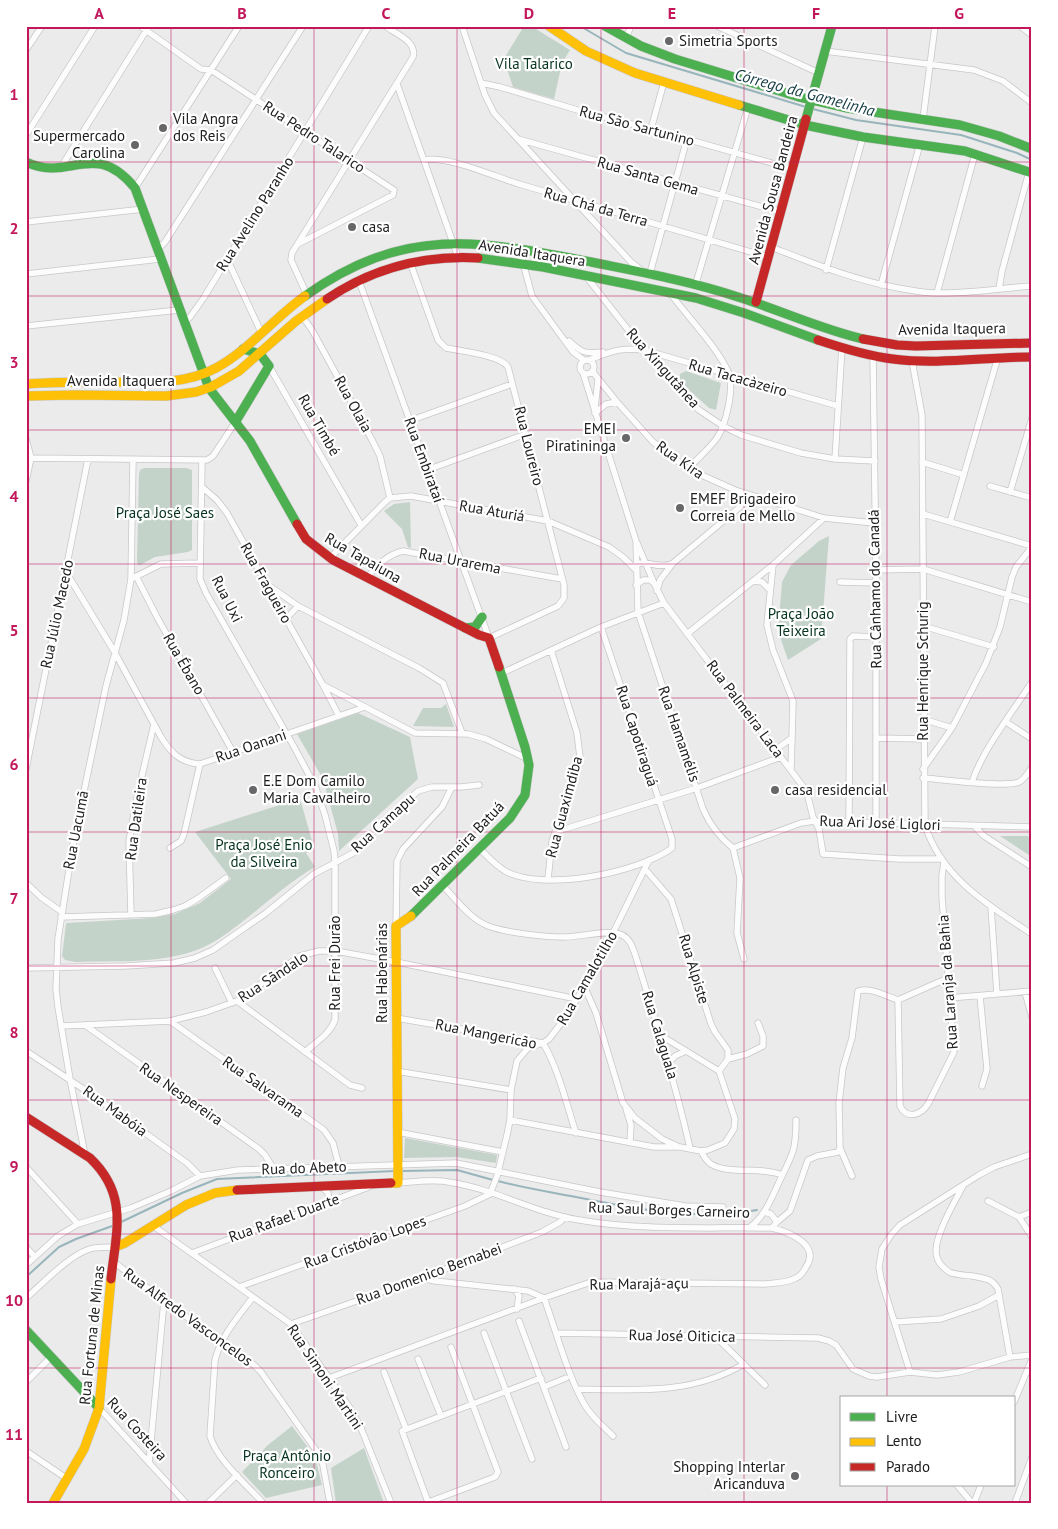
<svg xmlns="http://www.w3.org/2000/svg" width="1058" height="1529" viewBox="0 0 1058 1529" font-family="'PT Sans',sans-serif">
<rect width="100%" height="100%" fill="#ebebec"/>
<path fill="#c4d3ca" d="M524,26h7l39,24 -8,13 -8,36 -41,-12 -8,-24v-6z
M686,371l35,12 -5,27 -7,-2 -30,-27 1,-7z
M144,468h42l6,2v80l-4,2 -33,5 -15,8h-2l-1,-4 2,-87 1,-4z
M410,502l1,46 -3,-1 -6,-18 -18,-18 10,-7z
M829,536l-8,103 -33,21 -10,-29 4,-49 9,-17 28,-24z
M446,704l8,23 -41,-1 10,-18h18z
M358,713l52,24 8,42 -79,72 -1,-17 -15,-55 -26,-45z
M292,801l9,1 13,46 -8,5 9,14c-33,19 -63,50 -95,71 -41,28 -97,22 -144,24l-11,-2 -3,-4 4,-32 1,-1 85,-5 23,-4 25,-11 31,-24 -36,-47z
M1000,836h28l4,6v15z
M405,1138l92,17 -1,8 -39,-6 -53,1z
M292,1426l23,31 7,28 -56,13 -24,-26 26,-27z
M364,1448l20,55h-48l-5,-35z"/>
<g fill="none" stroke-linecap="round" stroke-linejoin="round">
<path stroke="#98b5bb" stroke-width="2" d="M580,26l46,27 180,54
M813,109l43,11 105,15 56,18 15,7
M402,1171l55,-1 36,10
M498,1181c25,7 52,11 78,16 59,12 121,24 181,13
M119,1223l63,-30 35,-14 178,-8
M26,1277l33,-30 17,-8 39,-14"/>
<g stroke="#c8c7c9" stroke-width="7">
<path id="street" d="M140,26l61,43 10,1 183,120 -1,5 -95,49
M462,26l23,69 9,18 137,149 10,8
M717,26l102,47
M1020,26l12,9
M626,38l5,-12
M26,50l16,-24
M825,51l149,19 29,11 29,22
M481,83l19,4 81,24 70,18 142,40
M397,84l61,173
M923,119l12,-93
M651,129l13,-47
M26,135l69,-109
M518,139l263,73
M424,160c23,-5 71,17 95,24 83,25 166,48 249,73
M61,167l88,-141
M135,188l104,-162
M26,222l118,-13
M771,247c44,17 80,32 127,41 13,2 25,5 38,5 32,1 64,-5 96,-7
M519,248l13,48 41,56 11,8
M157,250l8,-8 138,-216
M227,259l34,73
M826,270l37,-133
M650,273l37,-134
M26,274l134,-15
M585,275l59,75 37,43 18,17 24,16 18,9 60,18 34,6 40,2
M359,281l130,357 69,-32 6,-8v-13l-56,-218c-7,-12 -48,-16 -62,-19l-8,-8 -28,-78
M696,283l52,-176
M881,285l39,-141
M999,289l3,-18 27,-99
M670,293c16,22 50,57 59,81 5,16 -3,50 -12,64 -8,11 -20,21 -29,31
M937,293l38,-139
M307,295l-16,-35 1,-7 121,-196c4,-16 -17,-23 -28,-31
M302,316l10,14 60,110 8,16 10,42
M184,323l6,-6 13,-18 166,-273
M26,326l153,-16
M569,341c13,12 16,13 34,11
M873,356l3,214v252
M589,360c21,-8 30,-13 55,-10l194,56
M580 367a7 7 0 1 1 14 0a7 7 0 1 1-14 0Z
M912,361l10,54 3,410c16,52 64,81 107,109
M269,366l92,159
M592,371l25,31 36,40 35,27 47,21 89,28 50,5
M583,373l53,168 2,71 65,197c7,16 16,28 30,39
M595,408l3,-28
M595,413l11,-9 11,-2
M409,421l103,-37
M26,439l5,19 -5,23
M31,458l176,2 6,-4 23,-35
M835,459l7,-112
M202,461l-2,118 6,14 87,152 22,41 10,29 9,36 1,11v158c-5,14 -19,22 -30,32
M922,462l42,13
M427,470l99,-36
M990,486l42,12
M202,487l15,13 10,13 96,172 92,48 53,1 18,5 42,20
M1010,492l22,-74
M923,514l109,32
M950,522l48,-165
M637,543l17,40 10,20 138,182 5,8 6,24 6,12 4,25 76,5h43
M330,558l55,-56 5,-4 21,-2 137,25 61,26 14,10 13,13
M636,564c12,-4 21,5 35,0
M773,565l-6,60 6,25 20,51 -1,37 -17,12
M876,570l47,-1 109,33
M66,572l48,79 47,86c10,16 20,26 39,27l165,-57
M136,576l21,41 76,135
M367,578c10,-12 19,-23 36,-27l159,28
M131,579l2,-119
M753,581l9,1 8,8
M840,582l36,1
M268,585l30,21 121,62 24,15 19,50
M636,585l7,-5h7l4,3
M657,591l3,-11 13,-17 80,-67
M286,619l12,-13
M923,626l71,21
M687,634l86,-69 51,-47
M502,673l99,-46 63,-24
M323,685l16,31
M923,719l29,9
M1006,722l26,17
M876,738l47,1
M26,769l62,-310
M791,769l1,-31
M923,769l29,-41 34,-65 14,-36 12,-50 4,-10 16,-20
M923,778c18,1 83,10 96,4 6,-3 9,-9 13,-15
M972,782c11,-33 41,-71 60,-100
M849,822l1,-183 3,-3 24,1
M974,826l10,10 48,31
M555,832l142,-44 84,-31
M170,848l11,-7 3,-7 16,-70
M479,848c8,8 16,17 26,23 38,21 133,2 167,-23v-9l-71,-212
M733,848l68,-25 14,-2 217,6
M733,848l7,30 -3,55 7,26
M645,869l26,30 40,125 4,8 13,18v9l-9,12
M548,879l4,-38 22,-60 6,-24 -3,-24 -26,-83
M26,883l16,15 20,14
M442,885c14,14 28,34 46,41 19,7 57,11 77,11 14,0 45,-8 57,-2 8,4 10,11 13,19 20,64 40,128 55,194
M991,907l6,87
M131,915l-2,-74 8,-44 17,-73
M61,917l95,-3 17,-4 12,-4 12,-7 29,-21
M396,926l1,-65 6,-12 39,-42 10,-20
M26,968l100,-2 48,-3 21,-5 18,-8 27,-19 26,-18 48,-39 41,-22 18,-20 45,-41 14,-4h29l18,-2
M215,968l17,35
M584,986l12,27 27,90 12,15 27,21 15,7
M1025,992l7,25
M980,996l7,73 -5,17
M949,998l83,-7
M898,1000l2,106c7,14 21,9 28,-2l26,-52 -12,-155v-21l2,-14
M237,1001l113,84 12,3
M396,1018l147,25c16,27 23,60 33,90
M170,1021l154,109 9,13 6,23
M85,1025l174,124 6,6 8,13
M61,1026l109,-5 36,-9 31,-11 63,-45 19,-5h17l60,11 181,37
M660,1035l59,36
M26,1051l59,39 102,73 13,13
M728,1059l19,-5 16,-8v-10l-5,-13
M668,1064l7,-8 11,-5
M396,1071l115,19
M626,1109l5,16 -1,17
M510,1120l144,27h26l21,4 7,-1 17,-7 9,-14 1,-10 -16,-48
M397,1132l106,20
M840,1148l12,28
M701,1151c3,5 5,10 10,13 17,11 50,2 71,11
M85,1155l-15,-76 -12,-72 -2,-18 2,-50 16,-100 32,-153 18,-66 7,-41 30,-15 38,-1
M26,1167l52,57
M398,1183c16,-1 34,-4 50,-1 45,6 86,31 131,38 63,11 129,7 193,8l5,-6 13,-11 18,-51 9,-4 21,-4 2,-4 -1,-45 4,-35 9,-30 6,-47c12,-4 28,5 40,9l50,-22
M321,1186l7,7 1,8
M963,1186c-8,15 -32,55 -26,71 1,6 8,12 12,15 7,3 15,3 23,4 11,2 20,2 26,13l12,68
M988,1201l31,16 13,-5
M764,1212l7,2 6,8
M1019,1217l13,20
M152,1225l139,99 59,84 11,20 30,75
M749,1228c17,-12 24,-34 33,-52 4,-8 8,-16 11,-25 3,-10 3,-21 3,-31
M26,1247l9,10
M192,1253l177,-66
M114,1262l50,39 89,63 8,8 57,81 5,12 7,38
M26,1265l32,-29 20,-12 53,-16 40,-17 29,-15 38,-6 218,-7 144,29 85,14 38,1
M422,1278l13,3 93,10 16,7c12,32 24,80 42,109 7,11 18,20 27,29
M239,1287l226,-81 25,-12 7,-18 10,-41 3,-15 1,-30 6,-29 11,-13 15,-5 6,-4 20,-26 44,-80 36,-73
M514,1289l5,7 -2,13
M253,1297c-15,20 -32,39 -38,63l-5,76c7,24 36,48 53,67
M26,1298c16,-14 42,-41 61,-48 9,-4 19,-2 28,-3
M519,1321l47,126
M895,1322l46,-3 38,-13 20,-11
M291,1324l131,-46 120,-46 18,-10 5,-5
M484,1333l48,126
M557,1333l261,5 11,3 7,4 17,24 16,7 8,1 33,-5 27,3 22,-3 51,-15 22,-2
M716,1337l49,48
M418,1359l23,57
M384,1372l22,57
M910,1372l-29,-93 -2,-12 3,-18 9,-14 9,-10 79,-50 15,-8 38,-13
M329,1378l215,-80 47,-16 174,2c10,-1 22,-1 31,-6 5,-2 8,-7 10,-11 15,-22 -17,-35 -34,-39
M26,1382l25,-25
M544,1387l22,-9
M578,1389c59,1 113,6 166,-25
M1014,1402l18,-43
M99,1408l87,95
M26,1451l40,27
M149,1463l15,-162
M957,1485l15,18
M428,1502l-26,-71 139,-53
M208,1503l29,-28
M426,1503l69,-26 3,-5 -47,-125
M974,1503l7,-18
M1015,1503l17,-46"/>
</g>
<g stroke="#c8c7c9" stroke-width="10">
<path id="fast" d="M605,26l36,20 34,13 124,38 48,11 113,17 39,11 33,13
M739,105l66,20 58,12 102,14 67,22
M806,119l26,-93
M26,162c44,21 68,-24 109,26l74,200 41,53 47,83
M478,258l65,9 153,31 48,15 74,27
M305,296c100,-71 173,-56 286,-34 49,10 99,19 147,35 42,13 82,32 125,42
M236,421l33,-55 -9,-12 -17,-5
M465,628l10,-1 7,-10
M411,916l99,-98 15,-23 4,-30 -4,-18 -26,-80
M26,1330l73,78"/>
</g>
<g stroke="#c8c7c9" stroke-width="10">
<path id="slow" d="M549,26l37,25 49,22 104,32
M26,384c27,-2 54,-2 81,-2 36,0 76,4 109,-14 33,-18 58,-50 89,-72
M26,396l48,-1 92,1 30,-4 15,-5 28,-16 57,-50 31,-22
M391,1183h7l-2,-257 15,-10
M115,1247l10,-4 61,-38 29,-12 22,-3
M53,1503l31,-54 15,-41 12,-129"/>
</g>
<g stroke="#c8c7c9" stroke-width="10">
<path id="jam" d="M327,299c46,-31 96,-44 151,-41
M756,302l50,-183
M863,339l34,6 19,1 116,-3
M818,340c24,8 49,16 75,19 46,6 93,-2 139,-2
M297,524l9,15 27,21 146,75 10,3 10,29
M26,1117l64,41c39,37 26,74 21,121
M237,1190l154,-7"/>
</g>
<use href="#street" stroke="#fcfcfc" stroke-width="5.5"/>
<use href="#fast" stroke="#4caf50" stroke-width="9"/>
<use href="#slow" stroke="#ffc107" stroke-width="9"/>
<use href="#jam" stroke="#c62828" stroke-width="9"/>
</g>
<path fill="none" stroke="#c2185b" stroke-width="1" stroke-opacity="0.55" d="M171,26v1477M314,26v1477M457,26v1477M601,26v1477M744,26v1477M887,26v1372M26,162h1006M26,296h1006M26,430h1006M26,564h1006M26,698h1006M26,832h1006M26,966h1006M26,1100h1006M26,1234h1006M26,1368h1006M887,1485v18"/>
<g fill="#676769" stroke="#fff" stroke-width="2">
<circle cx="669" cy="41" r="5"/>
<circle cx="163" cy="128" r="5"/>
<circle cx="135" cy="145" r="5"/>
<circle cx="352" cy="227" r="5"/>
<circle cx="626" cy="438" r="5"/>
<circle cx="680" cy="508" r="5"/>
<circle cx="253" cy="790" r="5"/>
<circle cx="775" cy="790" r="5"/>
<circle cx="795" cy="1476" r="5"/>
</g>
<g text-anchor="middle" stroke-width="4.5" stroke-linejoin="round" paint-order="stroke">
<g font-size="15" fill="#202022" stroke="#fff" text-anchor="start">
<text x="679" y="46">Simetria Sports</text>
<text x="173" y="124">Vila Angra<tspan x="173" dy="17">dos Reis</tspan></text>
<text x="125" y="141" text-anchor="end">Supermercado<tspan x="125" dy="17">Carolina</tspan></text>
<text x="362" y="232">casa</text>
<text x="616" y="434" text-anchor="end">EMEI<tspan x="616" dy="17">Piratininga</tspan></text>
<text x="690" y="504">EMEF Brigadeiro<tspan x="690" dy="17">Correia de Mello</tspan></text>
<text x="263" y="786">E.E Dom Camilo<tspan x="263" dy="17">Maria Cavalheiro</tspan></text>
<text x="785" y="795">casa residencial</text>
<text x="785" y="1472" text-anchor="end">Shopping Interlar<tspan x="785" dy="17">Aricanduva</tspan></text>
</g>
<g font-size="15" fill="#06331f" stroke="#fff">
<text x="534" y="69">Vila Talarico</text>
<text x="165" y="518">Praça José Saes</text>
<text x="801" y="619">Praça João<tspan x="801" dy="17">Teixeira</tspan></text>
<text x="264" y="850">Praça José Enio<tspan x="264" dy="17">da Silveira</tspan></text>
<text x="287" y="1461">Praça Antônio<tspan x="287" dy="17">Ronceiro</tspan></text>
</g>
<g font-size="15" fill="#202022" stroke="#fff">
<text transform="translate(637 126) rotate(15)" y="5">Rua São Sartunino</text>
<text transform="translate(314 137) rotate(33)" y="5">Rua Pedro Talarico</text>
<text transform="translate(648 176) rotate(16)" y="5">Rua Santa Gema</text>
<text transform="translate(773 190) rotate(-75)" y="5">Avenida Sousa Bandeira</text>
<text transform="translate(596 207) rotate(16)" y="5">Rua Chá da Terra</text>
<text transform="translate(255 214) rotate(-58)" y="5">Rua Avelino Paranho</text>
<text transform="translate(532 253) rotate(9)" y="5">Avenida Itaquera</text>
<text transform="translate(952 329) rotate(-1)" y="5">Avenida Itaquera</text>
<text transform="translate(663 368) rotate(48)" y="5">Rua Xingutânea</text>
<text transform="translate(738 378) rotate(16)" y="5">Rua Tacacàzeiro</text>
<text x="121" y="386">Avenida Itaquera</text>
<text transform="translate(353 404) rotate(61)" y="5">Rua Olaia</text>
<text transform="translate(319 425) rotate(60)" y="5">Rua Timbé</text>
<text transform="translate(529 446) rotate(76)" y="5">Rua Loureiro</text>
<text transform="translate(424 460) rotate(70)" y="5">Rua Embirataí</text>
<text transform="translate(680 460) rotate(35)" y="5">Rua Kira</text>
<text transform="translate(492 511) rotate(10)" y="5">Rua Aturiá</text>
<text transform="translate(363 558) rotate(30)" y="5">Rua Tapaiuna</text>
<text transform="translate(460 561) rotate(11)" y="5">Rua Urarema</text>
<text transform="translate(266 583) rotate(61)" y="5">Rua Fragueiro</text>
<text transform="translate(875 589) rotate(-91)" y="5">Rua Cânhamo do Canadá</text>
<text transform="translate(227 599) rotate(63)" y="5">Rua Uxi</text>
<text transform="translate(57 614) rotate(-78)" y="5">Rua Júlio Macedo</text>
<text transform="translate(184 664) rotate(60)" y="5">Rua Ébano</text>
<text transform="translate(923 671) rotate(-90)" y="5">Rua Henrique Schurig</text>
<text transform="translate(745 709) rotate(53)" y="5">Rua Palmeira Laca</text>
<text transform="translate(679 734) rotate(71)" y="5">Rua Hamamélis</text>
<text transform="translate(637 736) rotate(72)" y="5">Rua Capotiraguá</text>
<text transform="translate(251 746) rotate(-19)" y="5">Rua Oanani</text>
<text transform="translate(564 807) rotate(-75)" y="5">Rua Guaximdiba</text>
<text transform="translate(136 819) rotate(-82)" y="5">Rua Datileira</text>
<text transform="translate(383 823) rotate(-42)" y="5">Rua Camapu</text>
<text transform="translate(880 823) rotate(2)" y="5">Rua Ari José Liglori</text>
<text transform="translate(76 830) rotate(-79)" y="5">Rua Uacumã</text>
<text transform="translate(458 849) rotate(-46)" y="5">Rua Palmeira Batuá</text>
<text transform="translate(335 963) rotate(-90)" y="5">Rua Frei Durão</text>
<text transform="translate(694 969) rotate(73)" y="5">Rua Alpiste</text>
<text transform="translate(382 973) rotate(-90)" y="5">Rua Habenárias</text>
<text transform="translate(273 977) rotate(-33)" y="5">Rua Sãndalo</text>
<text transform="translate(587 978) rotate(-60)" y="5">Rua Camalotilho</text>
<text transform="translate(948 982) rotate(-94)" y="5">Rua Laranja da Bahia</text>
<text transform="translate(486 1034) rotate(11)" y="5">Rua Mangericão</text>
<text transform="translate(660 1035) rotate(73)" y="5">Rua Calaguala</text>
<text transform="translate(263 1087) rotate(35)" y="5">Rua Salvarama</text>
<text transform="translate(181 1094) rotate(35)" y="5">Rua Nespereira</text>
<text transform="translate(115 1111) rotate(36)" y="5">Rua Mabóia</text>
<text transform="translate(304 1168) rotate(-2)" y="5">Rua do Abeto</text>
<text transform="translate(669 1210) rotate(2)" y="5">Rua Saul Borges Carneiro</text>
<text transform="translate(284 1218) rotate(-20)" y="5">Rua Rafael Duarte</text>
<text transform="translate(365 1242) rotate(-20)" y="5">Rua Cristóvão Lopes</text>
<text transform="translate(429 1274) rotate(-20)" y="5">Rua Domenico Bernabei</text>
<text transform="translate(639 1284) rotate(-1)" y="5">Rua Marajá-açu</text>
<text transform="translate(188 1317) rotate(36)" y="5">Rua Alfredo Vasconcelos</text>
<text transform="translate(92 1335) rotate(-84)" y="5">Rua Fortuna de Minas</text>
<text transform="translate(682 1336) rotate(1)" y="5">Rua José Oiticica</text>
<text transform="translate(325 1377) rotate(56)" y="5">Rua Simoni Martini</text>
<text transform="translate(137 1429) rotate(47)" y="5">Rua Costeira</text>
</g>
<g font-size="16" font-style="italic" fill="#133b42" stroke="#fff">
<text transform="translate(805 92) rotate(15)" y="6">Córrego da Gamelinha</text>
</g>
</g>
<rect width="1058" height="1529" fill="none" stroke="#ffffff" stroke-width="55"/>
<rect x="840" y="1396" width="175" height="90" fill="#ffffff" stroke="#a6a6a7"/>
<rect x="850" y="1413" width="25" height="8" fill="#4caf50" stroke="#a6a6a7"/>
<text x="886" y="1422" font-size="15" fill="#202022">Livre</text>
<rect x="850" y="1438" width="25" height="8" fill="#ffc107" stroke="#a6a6a7"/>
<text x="886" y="1446" font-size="15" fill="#202022">Lento</text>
<rect x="850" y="1463" width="25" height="8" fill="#c62828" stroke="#a6a6a7"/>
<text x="886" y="1472" font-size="15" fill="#202022">Parado</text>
<rect x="28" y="28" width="1002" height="1474" fill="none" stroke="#c2185b" stroke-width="2"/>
<g font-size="16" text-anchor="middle" font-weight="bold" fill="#c2185b">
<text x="99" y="19">A</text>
<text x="242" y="19">B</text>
<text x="386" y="19">C</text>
<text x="529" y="19">D</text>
<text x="672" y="19">E</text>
<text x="816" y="19">F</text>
<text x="959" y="19">G</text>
<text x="14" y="100">1</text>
<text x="14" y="234">2</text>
<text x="14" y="368">3</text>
<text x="14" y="502">4</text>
<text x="14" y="636">5</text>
<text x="14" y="770">6</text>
<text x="14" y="904">7</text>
<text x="14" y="1038">8</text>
<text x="14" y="1172">9</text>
<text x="14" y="1306">10</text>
<text x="14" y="1440">11</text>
</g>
</svg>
